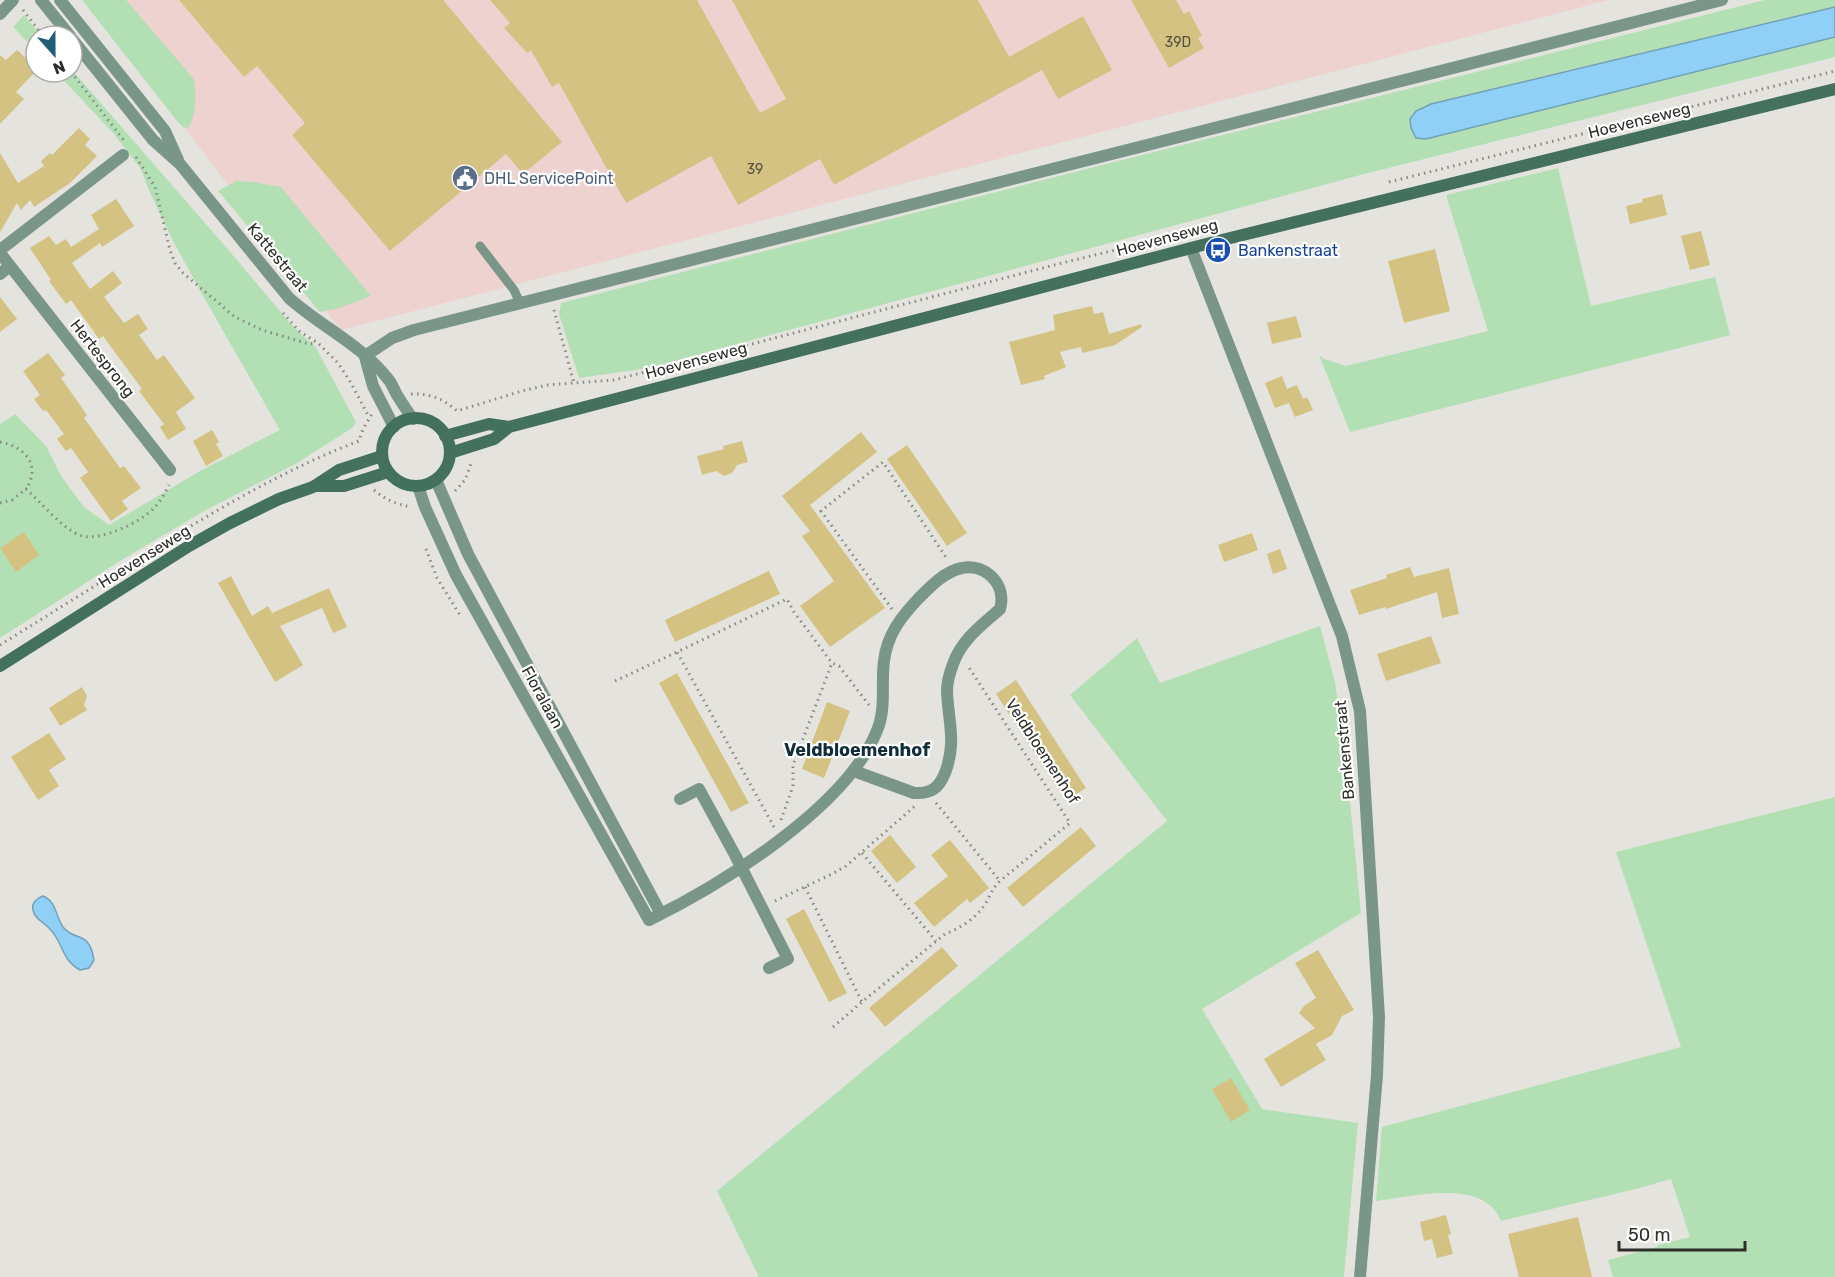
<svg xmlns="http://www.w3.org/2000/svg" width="1835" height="1277" viewBox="0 0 1835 1277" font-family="Rubik,sans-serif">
<rect width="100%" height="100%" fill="#e5e3dd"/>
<path fill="#edd2d0" d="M85,0h1524l-1268,330z"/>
<path fill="#b2e0b4" d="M82,0h44l67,78c4,11 3,41 -5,50l-5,-1 -6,-6z
M1765,0h70v7l-404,97 -15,34 10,1 409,-102v20l-471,117 -715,194 -70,10 -20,-64 2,-11 553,-141z
M24,15l18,21h-6v15l-23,-24z
M72,70l159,183 58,69 27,26 40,74 -4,6 -55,35 -91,47 -86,51 -120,77v-214l15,-10 31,32 15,30 23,31 25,18 91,-54 80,-41 -78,-136 -30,-55 -24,-51 -7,-19 -27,-35 -58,-62h16z
M1558,168l33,138 124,-29 15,58 -380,97 -31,-77 5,4 22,7 142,-35 -42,-136z
M236,181l17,1 28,5 90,109 -32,12 -19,4 -102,-121z
M1320,626l15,56 11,80 15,151 -159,96 60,100 96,14 -14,154h-585l-42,-86 450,-370 -97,-126 67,-57 23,45z
M1835,797v480h-222l-5,-17 49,-13v-2l33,-8 -19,-58 -31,9 -139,33c-17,-44 -90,-24 -125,-20l6,-74 299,-80 -65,-195z"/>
<path fill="#91d0f6" stroke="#739fb9" stroke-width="1.5" d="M1835,7v30l-409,102 -10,-1 -5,-10 -1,-9 6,-8 15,-7z
M43,896c14,6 12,20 20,31 11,15 26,2 31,33l-5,8 -9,2c-19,-10 -17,-29 -31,-42 -6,-6 -15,-10 -16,-18 -2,-7 4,-12 10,-14z"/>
<path fill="#d4c283" d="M179,0h264l119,142 -39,32 -17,-20 -116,97 -98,-116 13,-12 -48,-57 -13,11z
M490,0h207l63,113 26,-14 -54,-99h246l31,57 74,-41 29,54 -54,29 -16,-29 -208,115 -14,-26 -82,46 -27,-49 -85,47 -67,-120 -7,4 -21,-37 -4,3 -23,-25 6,-5z
M1131,0h45l8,14 5,-3 13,25 -4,2 6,10 -35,20z
M17,50l11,10 8,-9v20l-20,21 8,7 -24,25v-69l6,5z
M79,128l11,11 -5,6 12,11 -27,27 -36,24 -4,-7 -9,10 -4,-7 -17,29v-79l18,30 26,-17 -3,-5 9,-8 2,2z
M1662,194l5,21 -37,9 -4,-18 17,-4 -1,-3z
M116,199l18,27 -32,21 -2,-4 -28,20 18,26 23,-18 9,12 -18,14 20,26 14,-9 10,15 -9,6 18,25 7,-5 31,43 -19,14 10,17 -18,11 -8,-13 4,-3 -25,-33 3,-2 -39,-53 -4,3 -28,-39 -5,4 -17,-23 2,-1 -21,-32 19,-12 7,9 10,-6 5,8 28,-18 -8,-14z
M1701,231l9,34 -20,5 -9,-34z
M1435,249l15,62 -46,12 -16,-62z
M0,297l17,22 -17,13z
M1092,306l2,8 9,-2 6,22 32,-10 1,3 -27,18 -33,8 -1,-6 -21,5 6,15 -22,9 1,3 -24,6 -12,-43 46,-12 -2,-15z
M1296,316l6,21 -30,7 -5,-21z
M48,353l17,22 -4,3 26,37 -3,3 36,50 4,-2 17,22 -19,13 6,8 -17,12 -31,-43 8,-6 -17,-24 -5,3 -9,-12 7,-5 -18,-24 -3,1 -9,-12 6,-4 -17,-24z
M1282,376l5,13 10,-4 6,14 4,-2 6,13 -18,7 -6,-14 -14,5 -10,-25z
M212,430l7,12 -3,2 7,12 -17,10 -13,-25z
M861,432l16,20 -67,53 75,103 -55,39 -30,-41 34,-25 -32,-45 8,-5 -28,-35z
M742,441l6,21 -11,3 -5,8 -8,3 -8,-5 -14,4 -5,-19 27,-7 -1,-3z
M907,445l60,88 -20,13 -60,-87z
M24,532l15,23 -23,17 -16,-24z
M1252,533l6,17 -34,12 -6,-17z
M1280,549l7,20 -14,5 -6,-20z
M1410,567l4,10 35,-9 10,46 -17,4 -5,-26 -51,17 -1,-2 -26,8 -9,-25 37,-12 -1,-3z
M769,571l11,23 -105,48 -10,-22z
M231,576l21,40 16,-10 4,7 57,-25 18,39 -14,6 -11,-25 -42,18 23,39 -28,17 -57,-99z
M1431,636l10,27 -55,18 -9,-27z
M677,673l72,130 -18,9 -72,-129z
M1016,680l70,108 -20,13 -70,-107z
M82,687l5,9 -3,9 3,5 -27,16 -11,-18z
M827,702l23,9 -26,67 -22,-9z
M49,733l17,26 -17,11 10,16 -21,14 -27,-43z
M1081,827l15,19 -73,61 -16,-19z
M890,835l26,32 -19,16 -26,-32z
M950,840l39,48 -19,15 -3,-4 -33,28 -20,-24 34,-27 -17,-21z
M804,909l43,84 -18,9 -43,-83z
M942,947l16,19 -73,61 -16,-19z
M1318,950l36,60 -12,6 -10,19 -16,9 10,16 -45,27 -17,-28 51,-31 -16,-15 5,-7 12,-8 -21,-35z
M1231,1078l19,32 -19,12 -19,-33z
M1446,1215l5,19 -3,1 5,19 -16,4 -5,-19 -8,2 -4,-19z
M1578,1217l14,60h-73l-11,-43z"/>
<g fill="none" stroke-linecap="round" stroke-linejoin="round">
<path stroke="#888782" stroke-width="3" stroke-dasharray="1.5 4.5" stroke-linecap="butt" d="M23,10l20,26
M71,72l54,70
M136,157l19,30 15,63 5,13 8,10 52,44 27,13 47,14 7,-1
M1389,182l446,-111
M554,310l20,73
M283,313l16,18 19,12 20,20 13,20 18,34
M411,394c18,-1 33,5 46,17l65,-20 25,-6 67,-5 448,-117 111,-27
M0,442c24,4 42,23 26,47
M374,490c12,10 22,14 37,17
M455,491l10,-11 7,-19
M0,503l12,-3 14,-11c15,13 37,41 56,47 20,5 59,-14 72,-28 7,-7 11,-15 15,-23
M181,532c56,-34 117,-68 178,-91l4,-12 9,-15
M426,549l11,29 23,37
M892,609l-71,-98 62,-49 64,97
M0,645l175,-109
M615,681l62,-29
M936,803l64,78
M781,820l12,-34v-21l39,-102
M774,827l-97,-175 110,-53 7,13 38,51 7,3 30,39
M862,853l74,88
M805,887l57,115 83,-68c16,-6 33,-17 42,-33 4,-8 7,-14 13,-20l70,-58 -102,-157
M775,901l59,-28 12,-7 69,-60
M833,1027l29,-25"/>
<path stroke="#799689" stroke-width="9" d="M480,246l34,44 6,13"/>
<path stroke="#799689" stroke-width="12" d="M0,14l13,-14
M1191,248l151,388 18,75 19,306 -2,58 -17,202
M0,250l123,-95
M0,253l170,217
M0,274l10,-8
M365,356l27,-18 22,-8 1308,-330
M436,480l32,74 193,360
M418,486l7,21 31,68 193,345c72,-35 200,-114 229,-192 8,-21 3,-45 6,-67 3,-26 17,-44 34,-62 12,-12 27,-28 44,-31 24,-5 45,17 38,41 -19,17 -38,30 -47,55 -3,8 -6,18 -6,27 1,30 10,51 -2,82 -6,15 -14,21 -31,20l-60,-22
M680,799l19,-10 36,66 53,104 -19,9"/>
<path stroke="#799689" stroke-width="12" d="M41,0l29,36
M60,0l105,131 13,29
M72,39l81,101 27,24 109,134c31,28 73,47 99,81 4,4 6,11 9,16 5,8 10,16 16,24
M365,357l8,29 21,41"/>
<path stroke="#44705e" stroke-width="12" d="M382 452a34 34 0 1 1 68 0a34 34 0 1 1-68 0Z
M445,436l44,-12 20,3 705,-185 621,-153
M450,453l44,-14 15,-12
M314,486h30l44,-14
M0,666l189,-120 41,-23 49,-24 34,-12 26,-17 43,-14"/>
</g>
<defs>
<g id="civic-disc" transform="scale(1.35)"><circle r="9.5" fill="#5c6f8a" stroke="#fff"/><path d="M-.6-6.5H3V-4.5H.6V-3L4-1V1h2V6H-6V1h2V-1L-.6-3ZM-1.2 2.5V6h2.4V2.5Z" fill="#fff"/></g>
<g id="bus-disc" transform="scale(1.35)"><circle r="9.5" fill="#1a4fb4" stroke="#fff"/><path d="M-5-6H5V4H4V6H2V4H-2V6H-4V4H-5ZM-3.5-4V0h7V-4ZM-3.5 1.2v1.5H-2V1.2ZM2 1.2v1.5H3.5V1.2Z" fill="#fff"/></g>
</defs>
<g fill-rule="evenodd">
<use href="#civic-disc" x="465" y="178"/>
<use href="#bus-disc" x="1218" y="250"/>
</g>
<g text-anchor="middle" stroke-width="4.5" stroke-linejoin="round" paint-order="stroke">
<g font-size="14" fill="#575240">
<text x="1178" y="47">39D</text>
<text x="755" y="174">39</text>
</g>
<g font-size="16" fill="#2d2d2a" stroke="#fff">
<text transform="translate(1639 120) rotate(-14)" y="6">Hoevenseweg</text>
<text transform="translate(1167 237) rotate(-15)" y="6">Hoevenseweg</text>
<text transform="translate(278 257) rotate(50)" y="6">Kattestraat</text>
<text transform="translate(103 358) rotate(52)" y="6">Hertesprong</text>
<text transform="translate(696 360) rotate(-15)" y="6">Hoevenseweg</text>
<text transform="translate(144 556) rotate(-32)" y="6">Hoevenseweg</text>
<text transform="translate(543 697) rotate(61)" y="6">Floralaan</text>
<text transform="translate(1344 750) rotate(-95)" y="6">Bankenstraat</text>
<text transform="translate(1043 751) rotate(57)" y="6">Veldbloemenhof</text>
</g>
<g font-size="16" fill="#4e5e75" stroke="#fff" text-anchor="start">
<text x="484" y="184">DHL ServicePoint</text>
</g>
<g font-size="16" fill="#164399" stroke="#fff" text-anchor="start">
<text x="1238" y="256">Bankenstraat</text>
</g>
<g font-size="18" font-weight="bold" fill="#122e3a" stroke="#fff">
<text x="857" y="756">Veldbloemenhof</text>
</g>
</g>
<g transform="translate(54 54) rotate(159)"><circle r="28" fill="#ffffff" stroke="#ababaa" stroke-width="1.5"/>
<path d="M0-4.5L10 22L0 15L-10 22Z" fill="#205e75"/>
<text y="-9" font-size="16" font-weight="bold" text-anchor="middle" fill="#2d2d2a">N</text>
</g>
<path d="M1619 1241v9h126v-9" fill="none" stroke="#2d2d2a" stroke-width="3"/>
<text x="1628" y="1241" font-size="18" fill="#2d2d2a" stroke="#ffffff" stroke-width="4.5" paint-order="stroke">50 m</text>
</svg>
